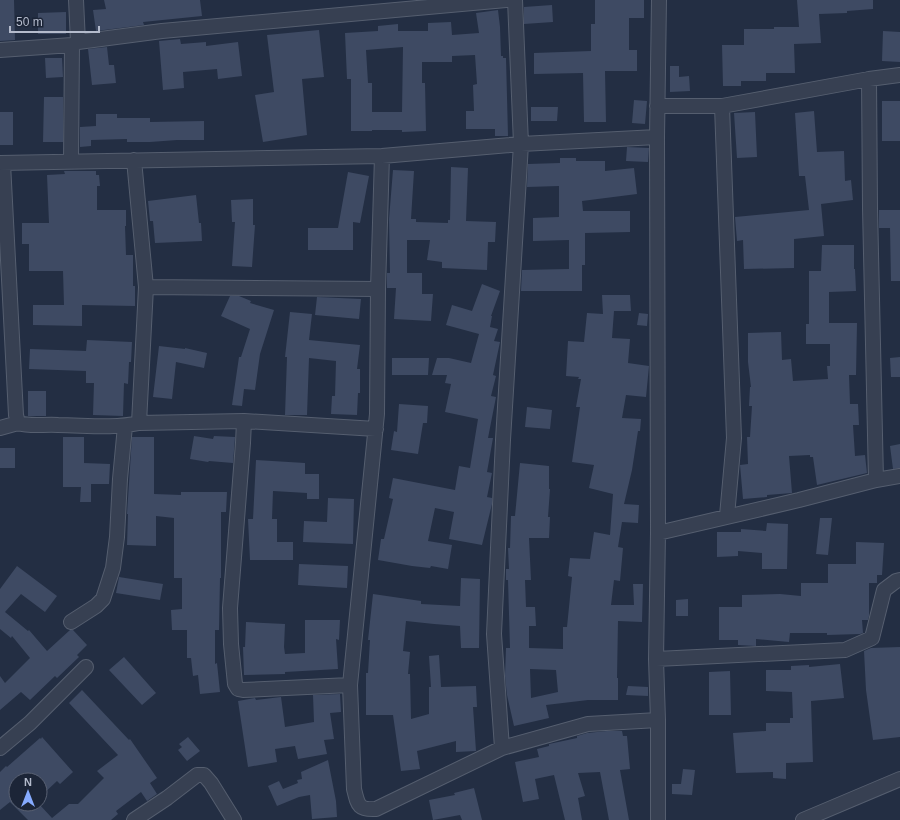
<svg xmlns="http://www.w3.org/2000/svg" width="900" height="820" viewBox="0 0 900 820" font-family="Helvetica,sans-serif">
<rect width="100%" height="100%" fill="#232e43"/>
<path fill="#3e4a63" fill-rule="evenodd" d="M0,0h14l1,40 -15,1z
M104,0h96l2,16 -59,6 1,3 -48,6 -3,-21 13,-1z
M595,0h49v18h-15v32h8v21h-32l1,51h-22l-1,-49 -49,1v-21l57,-2v-27h4z
M797,0h76v9l-26,2v2l-28,1 2,29 -27,1 1,29h-29v8h-25v5h-18l-1,-41h22v-16h30v-2h25z
M552,5l1,17 -29,2v-17z
M498,10l2,17 1,29h2v2h3l2,78h-13v-7h-29v-18h8l-1,-26 4,-1 -2,-29 -23,1v6h-30v21h3l1,48 -24,1v-2h-30v1h-21v-52h-4l-2,-46 33,-2v-5l20,-2v7h30v-8l23,-1 1,13 27,-2 -3,-20zM403,47l-1,65h-30v-29h-4l-2,-33z
M66,12v22h-28v-21z
M319,30l5,47 -22,2 5,56 -44,7 -8,-47 19,-3 -7,-57z
M883,31l17,1v30l-18,-1z
M180,39l1,5 25,-2v4l32,-4 4,34 -24,3 -1,-10 -34,3 1,16 -21,2 -4,-49z
M107,47l2,18h5l2,18 -24,2 -4,-36z
M45,58h17l1,19 -17,1z
M670,66h9v11l10,-1 1,15 -20,1z
M44,97h19v45h-20z
M634,100l13,1 -2,23 -13,-1z
M882,101h18v40h-18z
M531,107h27l-1,14h-26z
M814,111l3,41 27,-1 1,30 6,-1 2,20 -32,4 3,32 -30,3v29l-50,1 -1,-29 -6,1 -2,-24 74,-7 -4,-34h-6l-4,-63z
M0,112h13v33h-13z
M755,112l2,45 -20,1 -3,-45z
M96,114h21v4h33v4l54,-1v19h-27l-27,2h-23v-3l-36,1v6l-11,1v-20l16,-1z
M627,147l22,1 -1,14 -22,-1z
M560,158h16v3h29v10l29,-3 3,26 -55,7 1,10h47v21l-45,1v32h-3v26h-61l1,-21 47,-1v-29l-36,1v-23l26,-1v-31l-32,1 1,-23 32,-1z
M451,167l17,1 -2,53 30,1 -1,20h-7l-1,28 -45,-2v-6l-15,-2 3,-20h-23v33h15v21h11l-2,27 -37,-2 2,-31h-9v-15h3l-1,-54 4,-49 21,1 -3,48h5v3l32,1v-3h2z
M64,171h32v4h3l1,11h-3v24h29v16h-1l1,29h7v31h2v20l-53,-1v21l-49,-1v-20h31l-1,-34h-34v-27h-7v-21h27l-2,-48 18,-1z
M348,172l21,4 -9,47 -7,-1v28h-45v-22h30z
M196,195l3,28h2l1,18 -47,2 -2,-22h-3l-2,-20z
M253,199v26h2l-3,42 -20,-1 3,-44h-3l-1,-22z
M879,210h21v71h-9l-1,-53h-11z
M822,245h32v24h1l1,22 -27,1v31h28l-1,52h-7l1,29h8l1,21h-6l2,31 10,-1 2,18 -50,12 -4,-28h-3v-2l-21,1 3,37 -25,2v2l-24,2 -3,-34 8,-1 -1,-27h3l2,-31h-3l1,-19h1l-3,-25v-29l33,-1 1,28 9,-1 2,22 35,-2 -1,-13h3v-22h-24v-20h3v-53h12z
M482,284l18,7 -9,25h1l-2,11 8,2 -4,12 6,1 -7,33 3,1 -5,20 5,1 -8,41h5l-6,34 5,1 -5,24 5,1v6l-10,41 -33,-6 5,-27 -19,-4 -7,33 24,4 -4,24 -17,-3 -1,2 -18,-2 -34,-6 3,-21h3l9,-40 -4,-1 4,-20 62,12 4,-24 11,2 8,-49 -33,-7 6,-28 -6,-1 2,-8h-15l5,-17h12l22,5 8,-29 -33,-9 6,-20 20,6z
M602,295h28l1,16h-17l-2,27 18,1 -2,24 21,3 -3,31 -20,-2 -4,23 19,1 -1,12h-2l-6,39 -8,34 15,1 -1,18 -16,-1 -4,25 5,1 -3,33 -6,-1 -3,25h23l-1,-21h10l-1,38 -24,-1 -1,57h1v22h-30l-42,5 3,13 -35,8 -7,-31 -2,-19 1,-28h4l-2,-68h-2v-11h3l-1,-21h2l1,-32h4l5,-53 29,3v23h1l-2,28h2l-1,21h-20l2,42h-6l1,27h9l1,19h-7v22l34,1v-22h4l5,-50 -4,-1 2,-18 20,1 4,-27 16,3 3,-41 -24,-6 5,-23 -22,-3 8,-55h-4l5,-28h-3l1,-2 -13,-1 2,-35 16,1 3,-29 16,1zM530,669l26,1 2,22 -27,6z
M230,296h9l12,5 -1,2 24,7 -14,44 -5,36 -11,-1 -2,17 -10,-1 7,-48h2l9,-28 -29,-13z
M317,297l44,2 -2,20 -44,-4z
M290,312l22,2 -3,26 51,5 -3,24h3v24h-2l-1,22 -26,-1 1,-18h3l1,-35 -27,-3 -2,57h-22l2,-58h-2z
M639,313l9,1 -1,12 -10,-1z
M87,340l45,2 -1,20h-2l-1,22 -4,-1 -1,33 -30,-1 1,-32h-8v-12l-57,-2 1,-20 56,2z
M159,346l26,3v-1l22,5 -3,15 -28,-6 -4,37 -19,-2z
M900,357v20h-9l-1,-19z
M392,358h37l-1,17h-36z
M28,391h18v25h-18z
M399,404l29,2 -1,17h-4l-5,31 -27,-4 3,-19 3,1z
M527,407l25,3 -2,19 -25,-2z
M194,436l19,3 1,-3 21,1 -2,26 -24,-2 -1,1 -18,-3z
M63,437h21v26l26,1 -1,20h-18v18h-11l1,-15h-18z
M132,437h22v57l27,1v-3h46l-1,20h-5v66h-1l-1,52h-4v34l2,-1 3,29 -20,2 -2,-19 -5,1 -2,-18h-4v-28h-15l-1,-20 11,-1v-31h-8v-60l-18,-2v30l-29,-1 1,-31h-1z
M900,444v24l-7,1 -3,-23z
M0,448h15v20h-15z
M256,460l49,3v11h14v25h-12v-6l-34,-2 -1,28h5v23h16v18h-43l-2,-41h5z
M328,498l26,1 -1,45 -50,-2 1,-21 23,1z
M820,518h12l-4,37 -12,-1z
M767,523l21,1 -1,45h-25v-16l-24,-2v5l-21,1v-25h24v-3l25,2z
M856,542l28,1 -2,32h-5v8h-8v33l-1,4h-6l1,13 -3,1 -33,1v-2h-37l-1,9 -33,-3v7l-18,-1v-5h-19v-33h23v-12l38,-1 21,2v-13h27v-19h28z
M299,564l49,2 -1,22 -49,-3z
M17,566l40,30 -12,16 -24,-18 -16,18 23,19 1,-1 18,21 23,-21h3l14,15 -10,10 2,2 -22,21 -2,-2 -25,24 -9,-8 -21,18v-34l5,7 25,-25 -18,-22 -1,2 -11,-9v-40z
M119,577l44,7 -3,16 -44,-7z
M461,578l19,1 -1,69h-18l-1,-22 -26,-2 -28,-3 -3,30 7,1 -2,22h2l1,45 18,-5v-27h2l-2,-31 10,-1 2,32 35,-1 1,21h-4l3,44 -20,1v-11l-39,10 3,18 -19,2 -8,-56h-27v-42h2l2,-33h-2l5,-46 48,7v3l39,2z
M688,599v17h-12v-16z
M305,620h35l-1,20 -3,-1 2,30 -53,3v2l-41,1 -1,-28h2l1,-25 39,2 -1,23 1,7 20,-1z
M900,647v90l-27,3 -7,-50 -2,-39 7,-3z
M124,657l32,36 -14,12 -33,-35z
M840,664l4,34 -33,3 2,61 -27,1v16l-13,-1v-6l-37,1 -3,-40 33,-2v-8h24v-5h3l-1,-26 -26,-1v-21h25v-4l18,-1v2z
M730,671l1,44h-22v-43z
M628,686l20,1v9l-22,-1z
M82,690l47,50 1,-1 27,39 -7,5 7,11 -10,7 -6,-9 -25,19 2,3 -7,6h-83l-18,-18 -10,8v-38l6,-6 1,1 33,-29 1,1 1,-2 31,35 -13,12 -3,-3 -17,16v-17h-24v24h23l13,14 17,-14h9l26,-26 -7,-7 21,-16 -49,-52z
M340,694l1,18 -11,1 4,26 -10,1 3,14 -29,5 -3,-13 -20,3 2,13 -29,5 -10,-66 17,-3 1,2 25,-3 4,30 29,-5 -1,-27z
M607,731h15l1,5h4l3,33 -10,1 9,50h-20l-9,-48 -22,1 7,23 -7,2 4,22h-17l-11,-45 -19,4 4,20 -16,3 -8,-40 24,-5 -2,-8 12,-3v-2l28,-6v-2l10,-3z
M188,737l12,14 -13,10 -9,-11 4,-3 -3,-3z
M328,760l8,41 1,16 -25,2 -2,-24 -11,2 -22,9 -9,-20 11,-5 4,8 15,-6 -1,-3 5,-1 -1,-7z
M683,769l12,1 -3,25 -20,-1v-10h9z
M474,788l8,32h-20l-2,-5 -27,5 -4,-20 26,-5 -1,-2z"/>
<g fill="none" stroke-linecap="round" stroke-linejoin="round">
<g stroke="#555e6f" stroke-width="16">
<path id="minor" d="M78,42l84,-11 344,-31
M0,50l72,-5
M869,79l1,129 6,272
M657,106h65l147,-27 31,-4
M722,106l12,332 -7,78
M382,156l-4,133 -1,125 -27,271 4,104c4,16 4,21 22,20l126,-61 86,-24 70,-4
M134,160l12,127 -7,136
M71,161l1,-116 6,-3 -2,-42
M0,163l382,-7 139,-12 136,-7
M3,163l13,252 2,8c13,4 26,1 40,2 26,0 54,4 81,-2l105,-2
M146,287l232,2
M0,428l18,-5
M658,533l141,-33 77,-20 24,-4
M71,622l25,-16 7,-7 10,-31 4,-31 3,-58 5,-53
M656,659l189,-9 27,-12 12,-48 12,-9 4,-1
M350,685l-107,5 -5,-1 -3,-5 -4,-40 -1,-36 13,-165 1,-22 132,8
M0,748l30,-25 56,-56
M502,748l-8,-114 9,-194 18,-296 -6,-144
M134,820l33,-22 30,-23h7l7,8 23,37
M658,820v-100l-2,-61 2,-126 -1,-396 2,-137
M803,820l97,-41"/>
</g>
<use href="#minor" stroke="#374052" stroke-width="14"/>
</g>
<g transform="translate(28 792)"><circle r="19" fill="#1c2537" stroke="#596173"/>
<path d="M0-3L7 15L0 10L-7 15Z" fill="#86abff"/>
<text y="-6" font-size="11" font-weight="bold" text-anchor="middle" fill="#b4bbcc">N</text>
</g>
<path d="M10 26v6h89v-6" fill="none" stroke="#b4bbcc" stroke-width="2"/>
<text x="16" y="26" font-size="12" fill="#b4bbcc" stroke="#1c2537" stroke-width="3" paint-order="stroke">50 m</text>
</svg>
